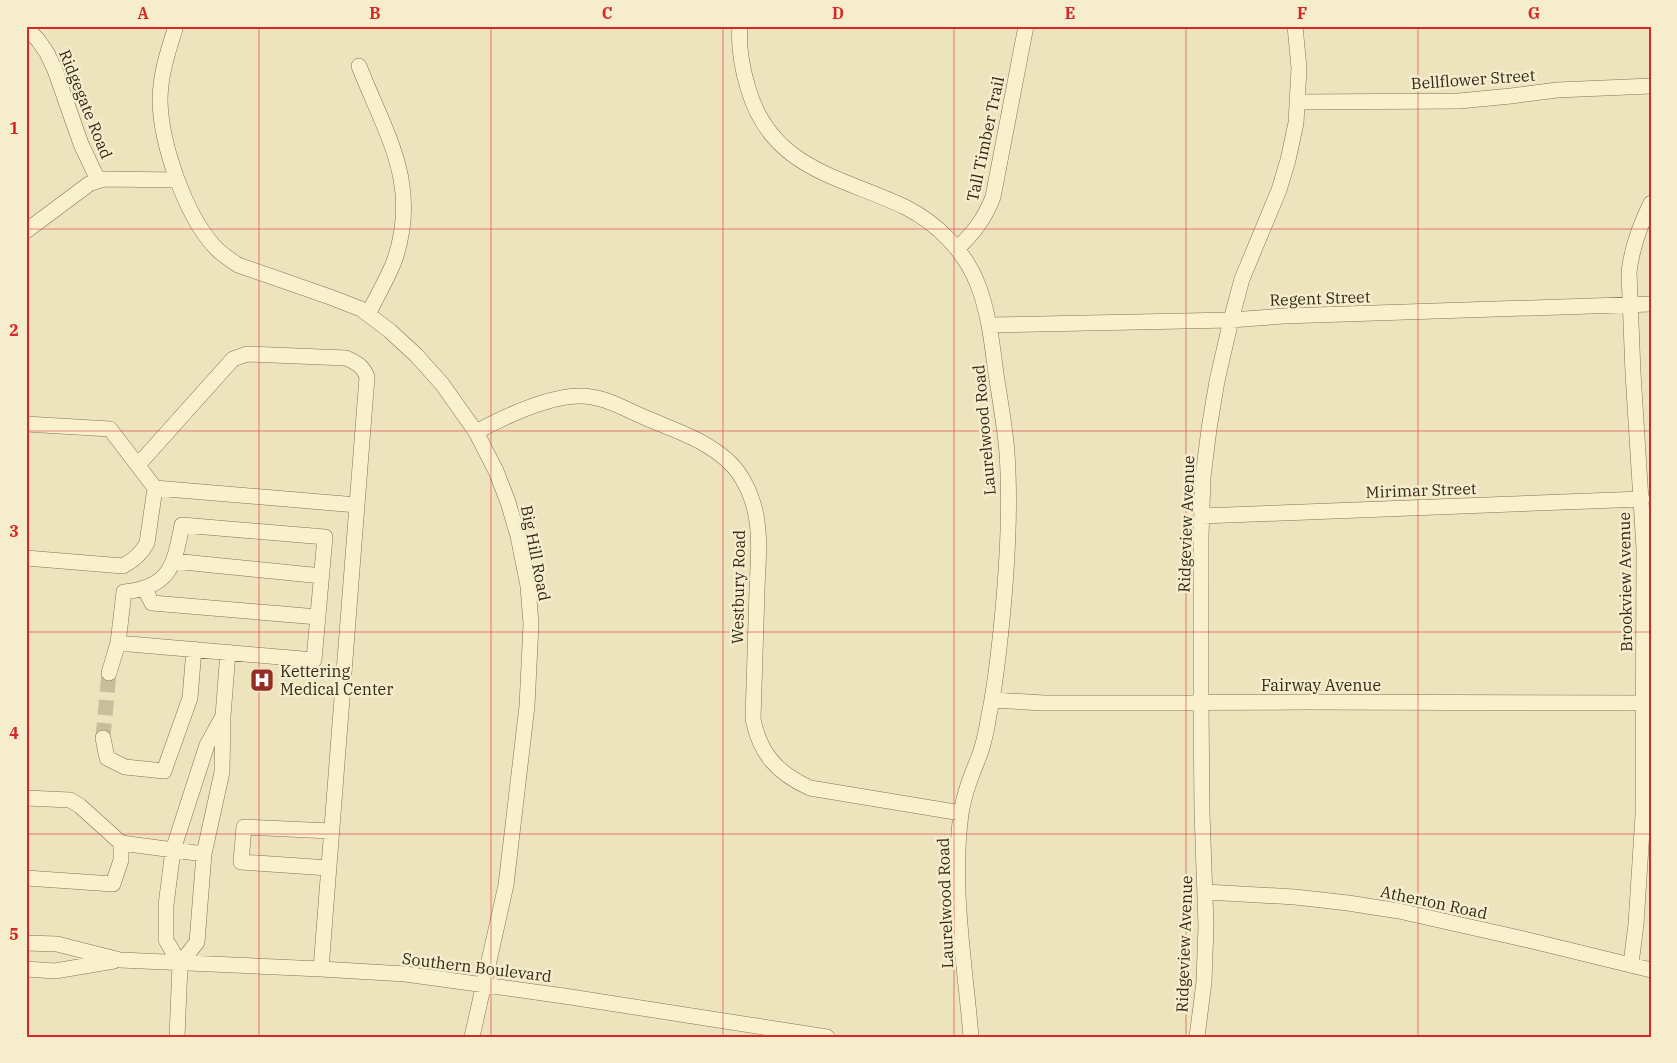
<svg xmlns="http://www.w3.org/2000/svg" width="1677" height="1063" viewBox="0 0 1677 1063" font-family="'IBM Plex Serif',serif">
<rect width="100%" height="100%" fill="#ede3bc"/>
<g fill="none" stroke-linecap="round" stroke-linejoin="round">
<path stroke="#c8be9c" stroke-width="15" stroke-dasharray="15 8" stroke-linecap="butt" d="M103,738l6,-65"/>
<g stroke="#857356" stroke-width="16">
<path id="minor" d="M176,26c-8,25 -16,49 -16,75 1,43 25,113 54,145 7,8 15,13 24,19l92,32 31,12 29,22 26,24 26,29 34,48 20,39 12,31 10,34 10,50 3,38 -4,82 -21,179 -34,152
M740,26c-2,21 2,42 8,62 23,81 92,88 157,119 32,16 60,44 73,78 11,29 14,58 18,89 4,26 9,53 11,79 4,59 0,119 -6,177 -3,29 -6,57 -12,85 -2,13 -5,27 -9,39 -8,20 -16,39 -19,60 -10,74 4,149 10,223
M26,28l12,12 9,13 8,17 26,74 17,36
M359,66c27,69 61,117 36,193 -7,19 -18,37 -27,55
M1298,102l161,-1 52,-5 46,-6 94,-4
M26,231l63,-47 15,-5 73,1
M957,249c17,-17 27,-29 36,-52l33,-171
M990,325l241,-5 53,-4 367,-12
M26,424l84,5 45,59
M476,432c28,-15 70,-35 102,-36 25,-1 46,13 68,22 28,12 60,22 83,44 10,9 19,25 23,38 10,29 6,61 5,90 -1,43 -3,86 -4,129 7,35 24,54 57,69l151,25
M138,465l95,-106 14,-5 99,4c11,5 17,8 21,19l-10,128
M1202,516l440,-17
M182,525l143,12 -11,123 -196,-17 6,-51c47,-5 50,-27 58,-67z
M26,558l97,8c11,-6 19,-13 24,-23l8,-55 202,17 -36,464
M173,561l149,15
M144,588l8,15 166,14
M109,673l9,-30
M992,700l52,3 264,-1 343,1
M103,738l4,20 18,9 39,4 26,-73 4,-49
M26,798l44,2 10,6 41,37 83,11
M329,868l-88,-6 3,-35 87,4
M26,878l87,6 8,-24v-17
M1206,892l89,5 53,6 51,8 129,29 123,30
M26,943l31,1 63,16 201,9 84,5 159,22 263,41
M180,964l17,-22 7,-88 18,-82 1,-56 5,-64
M1631,964l5,-40 7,-109 1,-267 -11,-175 -4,-101c3,-25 11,-47 22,-69
M26,969l29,2 59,-10
M177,1037l3,-73 -14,-24v-35l7,-55 34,-105 16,-29
M1197,1037l7,-55 2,-56 -4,-114 -1,-109v-166l2,-60 6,-48 8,-48 14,-61 11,-41 37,-89 9,-30 8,-37 3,-55 -4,-42"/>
</g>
<use href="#minor" stroke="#f9f0ce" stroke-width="15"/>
</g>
<path fill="none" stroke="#d62828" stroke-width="1" stroke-opacity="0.55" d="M259,26v1011M491,26v1011M723,26v1011M954,26v1011M1186,26v1011M1418,26v1011M26,229h1625M26,431h1625M26,632h1625M26,834h1625"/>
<defs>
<g id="hospital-square" transform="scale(1.25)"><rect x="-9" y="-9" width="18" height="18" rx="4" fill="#942e25" stroke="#f5edcb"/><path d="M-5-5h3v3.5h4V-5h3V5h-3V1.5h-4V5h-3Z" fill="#fff"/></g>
</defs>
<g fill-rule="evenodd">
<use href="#hospital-square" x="262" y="680"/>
</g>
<g text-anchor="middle" stroke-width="5" stroke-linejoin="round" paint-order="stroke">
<g font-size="16" fill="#34291b" stroke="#f5edcb">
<text transform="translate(1473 79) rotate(-4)" y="6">Bellflower Street</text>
<text transform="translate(86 104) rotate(68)" y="6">Ridgegate Road</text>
<text transform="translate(985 139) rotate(-78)" y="6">Tall Timber Trail</text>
<text transform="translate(1320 298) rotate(-2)" y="6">Regent Street</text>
<text transform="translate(984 430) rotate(-95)" y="6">Laurelwood Road</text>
<text transform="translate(1421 490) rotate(-2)" y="6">Mirimar Street</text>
<text transform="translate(1186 524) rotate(-88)" y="6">Ridgeview Avenue</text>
<text transform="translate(536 553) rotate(79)" y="6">Big Hill Road</text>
<text transform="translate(1625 582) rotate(-91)" y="6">Brookview Avenue</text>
<text transform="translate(738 587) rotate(-89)" y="6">Westbury Road</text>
<text x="1321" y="691">Fairway Avenue</text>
<text transform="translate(1434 902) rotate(12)" y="6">Atherton Road</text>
<text transform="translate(945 903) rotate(-92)" y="6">Laurelwood Road</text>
<text transform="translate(1184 944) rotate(-88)" y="6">Ridgeview Avenue</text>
<text transform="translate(477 967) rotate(7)" y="6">Southern Boulevard</text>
</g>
<g font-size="16" fill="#34291b" stroke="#f5edcb" text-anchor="start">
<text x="280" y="677">Kettering<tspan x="280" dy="18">Medical Center</tspan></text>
</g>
</g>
<rect width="1677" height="1063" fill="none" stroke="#f5edcb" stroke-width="55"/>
<rect x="28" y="28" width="1622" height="1008" fill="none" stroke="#d62828" stroke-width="2"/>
<g font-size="16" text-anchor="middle" font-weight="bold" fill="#d62828">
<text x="143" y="19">A</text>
<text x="375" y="19">B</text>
<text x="607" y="19">C</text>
<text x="838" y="19">D</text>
<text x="1070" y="19">E</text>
<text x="1302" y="19">F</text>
<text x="1534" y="19">G</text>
<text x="14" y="134">1</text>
<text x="14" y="336">2</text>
<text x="14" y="537">3</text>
<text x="14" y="739">4</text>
<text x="14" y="940">5</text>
</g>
</svg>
